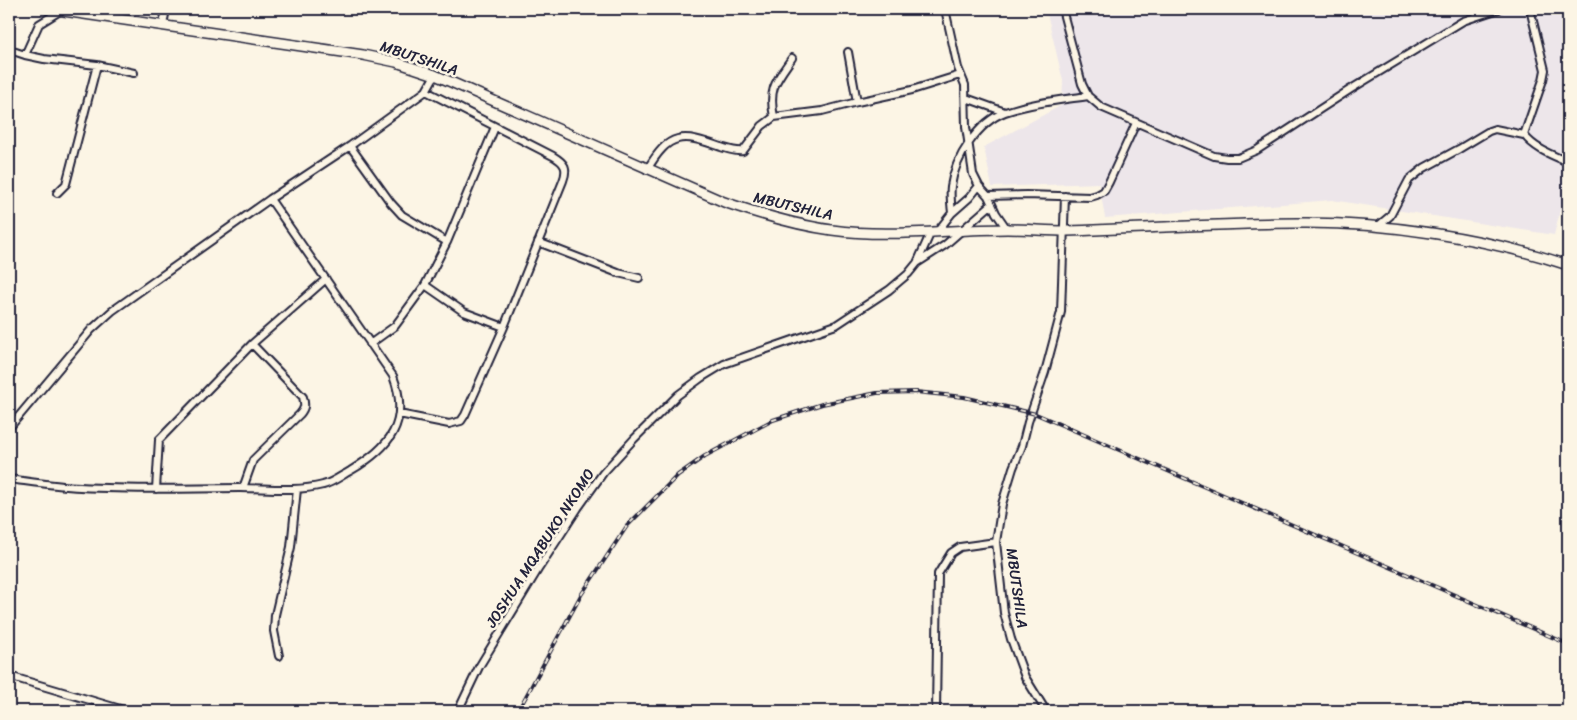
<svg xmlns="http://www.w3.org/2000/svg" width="1577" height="720" viewBox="0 0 1577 720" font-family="Sriracha,sans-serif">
<rect width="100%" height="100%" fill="#fcf5e5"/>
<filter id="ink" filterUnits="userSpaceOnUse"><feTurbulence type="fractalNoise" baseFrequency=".02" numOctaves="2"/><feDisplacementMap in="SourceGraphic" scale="10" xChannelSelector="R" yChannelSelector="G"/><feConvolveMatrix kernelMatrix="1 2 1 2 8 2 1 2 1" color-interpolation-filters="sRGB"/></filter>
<g filter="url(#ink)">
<path fill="#ede6ea" d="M1046,9h522v169l-14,57 -222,-35 -227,18 -6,-35 -107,4 -8,-40 78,-42 1,-24z"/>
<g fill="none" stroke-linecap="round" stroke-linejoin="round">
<g stroke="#22223b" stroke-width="10">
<path id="street" d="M945,9l13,59 7,17 1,42 7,47 6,12 9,10 8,17 11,16
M1062,9l20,75 6,12 13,11 113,49 13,2h11l19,-8 94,-61 112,-68 36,-12
M1530,9l15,61 -2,10 -19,55c11,14 28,20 44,27
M163,25l3,-16
M10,50l15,5 14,-31 21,-13
M848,52l9,50 55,-12 48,-15
M25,55l19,4 53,6 37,8
M792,58c-16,23 -24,30 -18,59l48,-6 35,-9
M966,98l39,14
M350,146l41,57 11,12 45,27 -22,43 -30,41 -25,18
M647,170c22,-38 35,-37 74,-23 7,2 15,5 22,4l19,-25 12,-9
M57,193l9,-9 31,-119
M988,196l38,-1 64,2 7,-2 7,-4 5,-9 27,-59
M952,213l17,-15 10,-12
M1378,226l12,-10 19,-36 15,-12 35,-19 30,-18 6,-2 29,6
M937,232l15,-19c-1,-9 -2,-19 -1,-27 4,-28 27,-64 54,-74 26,-9 56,-12 83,-16
M447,242l48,-115
M538,242l80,31 21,5
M917,263l14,-31
M425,285l39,27 40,15
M399,414l50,10 12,-3 4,-6 39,-88 59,-146c5,-13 2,-18 -10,-25l-127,-65
M9,428l82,-98 21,-19 158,-112 80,-53 76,-55 9,-16
M9,479c23,3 47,7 71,8 53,3 106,2 160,1 27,0 56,4 83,-3 9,-2 18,-9 27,-14 39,-23 61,-48 43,-95l-123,-177
M243,488l10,-28 47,-46c5,-6 5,-9 3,-17l-51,-53
M156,489l3,-49 93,-96 74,-65
M279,656l-5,-25 1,-16 16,-68 6,-58
M9,676l118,35
M458,711l21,-44 60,-99 39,-60 25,-35 31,-34 44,-44 23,-17 23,-14 112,-39 53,-35 19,-16 9,-11 28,-18 47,-41
M936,711l2,-137 13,-21 9,-6 36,-5
M1046,711l-21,-34 -14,-38 -7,-26 -8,-71 6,-38 11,-36 9,-22 6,-24 17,-50 16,-60 4,-116"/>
</g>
<g stroke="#22223b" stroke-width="12">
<path id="secondary" d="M50,9l313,46 33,7 39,13 289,127c35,12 71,23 108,28 58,8 117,-1 175,-1 20,0 40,2 60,2 77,-2 154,-8 232,-8 85,-1 188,15 269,42"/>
</g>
<use href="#street" stroke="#fcf5e5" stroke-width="6"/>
<use href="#secondary" stroke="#fcf5e5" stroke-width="9"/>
<g stroke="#22223b" stroke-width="4">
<path id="rail" d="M518,711l63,-116 46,-69 51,-51 27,-19 68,-36 49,-16 55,-11 39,-1 48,5 72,17 532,230"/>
</g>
<use href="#rail" stroke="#fcf5e5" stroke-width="2" stroke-dasharray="5.5" stroke-linecap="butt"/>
</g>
</g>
<g text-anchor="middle" stroke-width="5" stroke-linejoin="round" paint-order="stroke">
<g font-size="15" fill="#22223b" stroke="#fcf5e5">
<text transform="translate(419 58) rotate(18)" y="5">MBUTSHILA</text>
<text transform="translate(793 206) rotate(13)" y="5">MBUTSHILA</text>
<text transform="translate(540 548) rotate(-57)" y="5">JOSHUA MQABUKO NKOMO</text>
<text transform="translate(1017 588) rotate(82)" y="5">MBUTSHILA</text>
</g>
</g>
<rect width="1577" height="720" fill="none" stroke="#fcf5e5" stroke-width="30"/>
<rect x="15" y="15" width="1547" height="690" fill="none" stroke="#22223b" stroke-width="2" filter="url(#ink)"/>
</svg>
